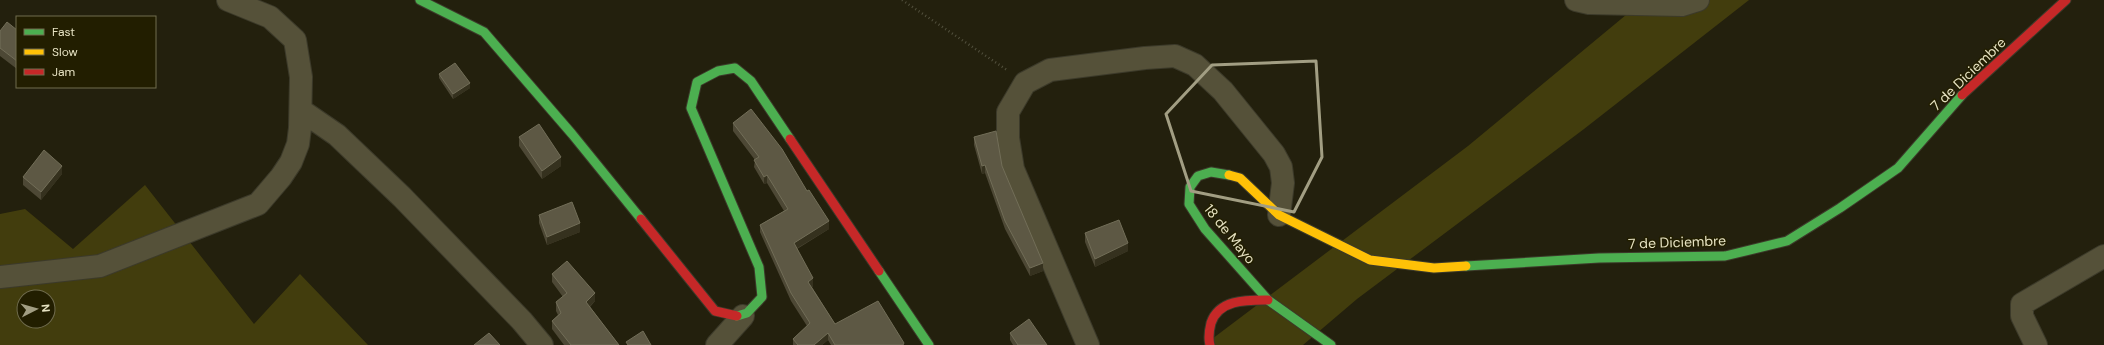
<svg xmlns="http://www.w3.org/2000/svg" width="2104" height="345" viewBox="0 0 2104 345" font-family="'DM Sans',sans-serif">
<rect width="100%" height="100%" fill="#23200d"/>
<path fill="#423d0d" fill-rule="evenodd" d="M1644,0h105l-165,129 -227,170 -54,46h-99l264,-199z
M145,185l109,139 46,-50 68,71h-368v-131l25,-5 48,40zM24,297h24v24h-24z"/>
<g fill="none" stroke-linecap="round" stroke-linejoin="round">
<g stroke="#3c3a2a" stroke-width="24">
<path id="street" d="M1576,0l13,3 93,2 16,-5
M302,111l35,24 65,62 120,124 20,24
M0,277l100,-11 158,-62 23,-27 10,-15 7,-18 2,-16 1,-51 -6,-37 -25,-23 -42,-17
M717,345l26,-29
M1088,345l-75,-176 -5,-31v-26l17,-29 25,-13 95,-12 30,-2 20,9 28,26 51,63 7,13 2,16 -4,32
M2036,345l-14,-29v-12l82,-48"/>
</g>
<g stroke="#3c3a2a" stroke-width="11">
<path id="fast" d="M420,0l64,32 88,102 69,85
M1229,175l-18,-3 -13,4 -8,11 -1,17 16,25 63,71 63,45
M1466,266l133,-8 126,-2 62,-15 53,-33 58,-40 64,-73
M879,271l50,74
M737,316l10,-3 15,-16 -3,-30 -68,-159 6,-26 21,-11 17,-3 16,13 39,58"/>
</g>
<g stroke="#3c3a2a" stroke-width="11">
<path id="slow" d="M1229,175l11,3 39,37 91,45 64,8 32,-2"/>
</g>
<g stroke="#3c3a2a" stroke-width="11">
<path id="jam" d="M1962,95l104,-95
M790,139l89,132
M641,219l74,92 22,5
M1210,345c-2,-7 -1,-14 1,-22 8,-24 36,-23 57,-23"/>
</g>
<path stroke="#52503d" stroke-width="2.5" stroke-dasharray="1 3" stroke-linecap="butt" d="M902,0l105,70"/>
<use href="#street" stroke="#555139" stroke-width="22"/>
<use href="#fast" stroke="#4caf50" stroke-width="9"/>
<use href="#slow" stroke="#ffc107" stroke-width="9"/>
<use href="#jam" stroke="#c62828" stroke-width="9"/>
</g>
<path fill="#4d4835" d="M17,30v39l-17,-13v-25z
M439,74l31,14 -17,11 -14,-21z
M733,123l96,106 -32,20 16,37 -1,1 23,37 69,21h-73l-3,-5 -6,5h-29v-6l14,-13 -16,-25 -31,-69v-7l24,-14 -17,-28 -3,1 -10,-17 1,-7 -22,-29z
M519,137l42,29 -19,13 -23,-33z
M974,137l28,29 41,105 -13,5 -25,-47 -20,-56 -3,1 -8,-29z
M62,174l-21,26 -18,-15v-8z
M539,215l41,17 -33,13 -8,-22z
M1085,233l43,18 -33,16 -10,-25z
M552,274l43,27 -5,6 29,38h-55l-12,-16v-8l6,-6 -2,-4v-9l7,-5 -11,-15z
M1010,333l37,12h-34l-3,-5z"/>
<path fill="#35311e" d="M470,83v5l-17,11v-5z
M561,157v9l-19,13v-8z
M985,165v8l-3,1v-8z
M62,166v8l-21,26v-8z
M767,175v8l-3,1v-7z
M829,221v8l-35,21v-7z
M580,223v9l-33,13v-8z
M1128,243v8l-33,16v-8z
M1043,263v8l-13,5v-8z
M813,278v8l-5,3v-7z
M595,293v8l-9,9v-8z
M828,333v7l-6,5h-8z"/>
<path fill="#5d5844" stroke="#726e58" d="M7,22l10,8v31l-17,-13v-17z
M455,63l15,20 -17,11 -14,-20z
M751,109l31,40 25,42 2,-1 20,31 -35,22 19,35 -5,4 27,42 43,-23 26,42 -1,2h-68l-7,-12 -14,12h-16l-5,-6 17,-16 -19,-30 -31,-68 28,-16 -21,-34 -3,2 -10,-17 5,-3 -26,-34z
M539,124l22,33 -19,14 -23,-34z
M996,131l6,35 41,97 -13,5 -25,-47 -20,-56 -3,1 -8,-29z
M44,150l18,16 -21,26 -18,-15z
M572,202l8,21 -33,14 -8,-22z
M1119,220l9,23 -33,16 -10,-26z
M567,261l28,32 -9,9 33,43h-48l-19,-24 9,-8 -5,-11 11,-9 -15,-19z
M1029,319l18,26h-29l-8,-12z
M643,331l8,14h-23l-2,-3z
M489,333l11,12h-26z"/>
<path fill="none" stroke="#a29e83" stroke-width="3" stroke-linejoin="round" d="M1316,61l6,96 -28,55 -103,-21 -25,-77 46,-49z"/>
<g text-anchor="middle" stroke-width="3" stroke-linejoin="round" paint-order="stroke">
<g font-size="14" fill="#e6e2c2" stroke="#221e00">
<text transform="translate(1968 74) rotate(-44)" y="5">7 de Diciembre</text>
<text transform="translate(1230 234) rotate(51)" y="5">18 de Mayo</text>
<text transform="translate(1677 242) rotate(-2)" y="5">7 de Diciembre</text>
</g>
</g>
<rect x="16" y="16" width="140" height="72" fill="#221e00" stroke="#706c4e"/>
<rect x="24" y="29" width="20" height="6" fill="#4caf50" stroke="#706c4e"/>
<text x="52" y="36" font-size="12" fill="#e6e2c2">Fast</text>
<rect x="24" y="49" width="20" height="6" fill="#ffc107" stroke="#706c4e"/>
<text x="52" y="56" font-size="12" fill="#e6e2c2">Slow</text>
<rect x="24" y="69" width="20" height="6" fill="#c62828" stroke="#706c4e"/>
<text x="52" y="76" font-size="12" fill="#e6e2c2">Jam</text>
<g transform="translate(36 309) rotate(84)"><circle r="19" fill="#221e00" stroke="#706c4e"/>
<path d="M0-3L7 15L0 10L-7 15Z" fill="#a29e83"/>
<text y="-6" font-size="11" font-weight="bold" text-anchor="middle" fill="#e6e2c2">N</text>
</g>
</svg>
